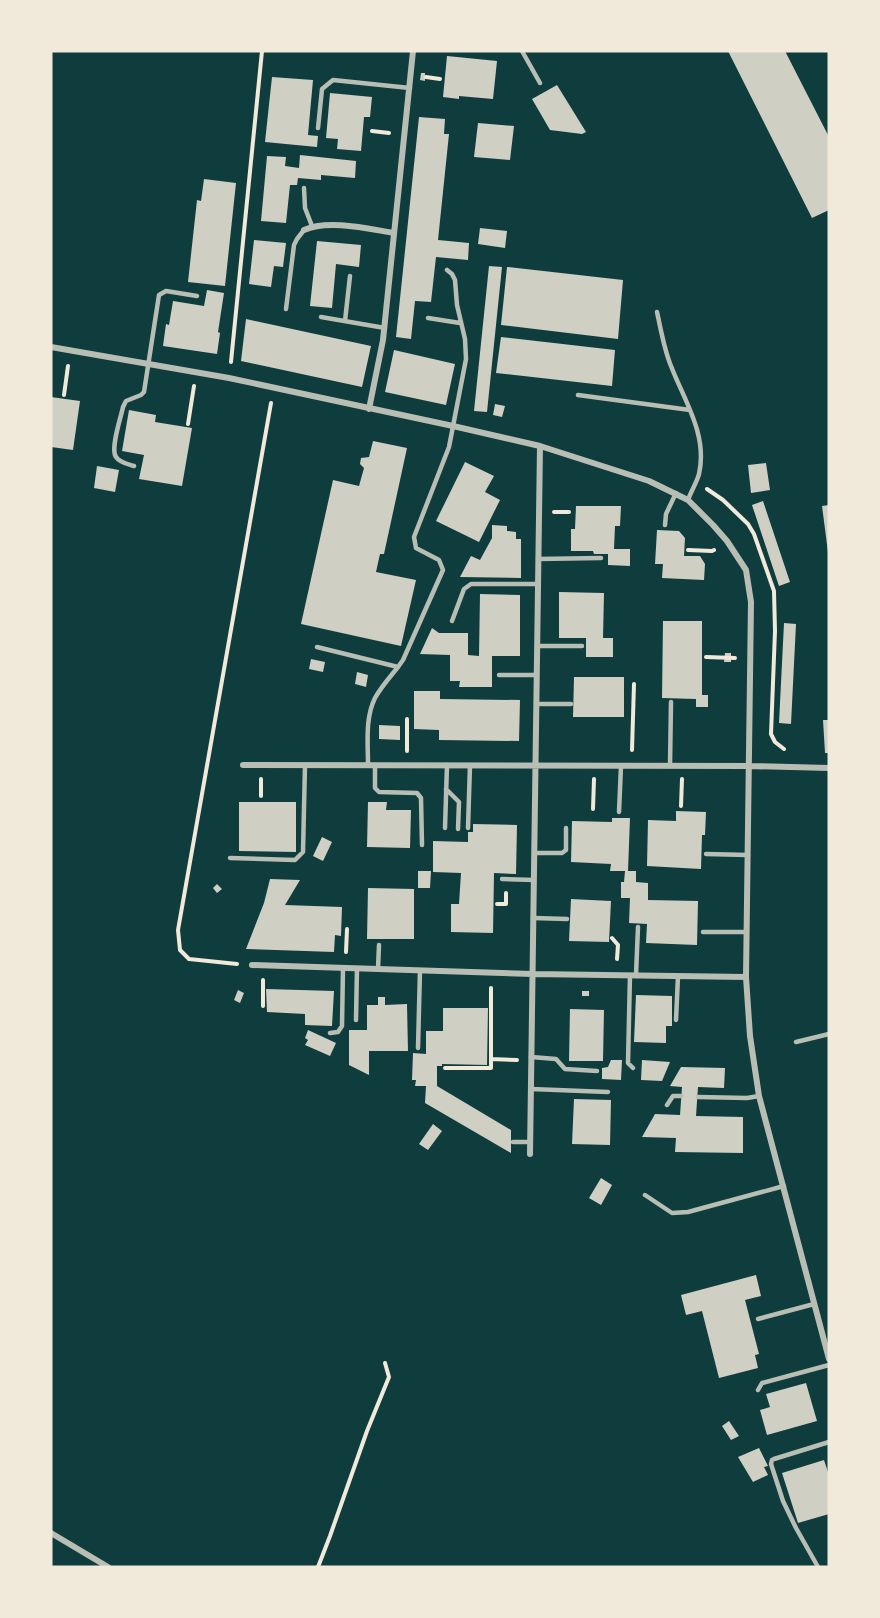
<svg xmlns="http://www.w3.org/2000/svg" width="880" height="1618" viewBox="0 0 880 1618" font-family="'Zilla Slab',serif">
<rect width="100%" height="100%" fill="#0f3d3e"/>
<path fill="#cfcfc3" d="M728,51h57l44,86v73l-17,8z
M447,56l50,5 -4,38 -34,-3v3l-16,-2z
M421,73h4v8l-5,-1z
M272,77l41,3 -5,55 10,1 -1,11 -52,-5z
M557,85l29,47 -4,2 -32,-4 -18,-31z
M330,93l42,4 -2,20h-6l-3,34 -24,-2 1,-10 -12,-1z
M419,117l26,2 -1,15h5l-11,106 31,3 -1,17 -32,-3 -5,45 -16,-1 -4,38 -15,-2z
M478,123l36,3 -4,34 -36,-3z
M300,155l56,6 -1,17 -34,-3v5l-23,-2 -1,7h-7l-4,38 -25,-2 6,-65 19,1 -1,9 14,2z
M204,179l32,4 -11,103 -37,-4 9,-82 4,1z
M480,228l27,3 -2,17 -27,-4z
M254,240l32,3 -3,24 -9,-1 -3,21 -22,-3z
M317,241l44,4 -2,22 -23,-3 -4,44 -22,-2z
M489,266l13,1 -15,145 -13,-1z
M507,267l116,13 -5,59 -117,-14z
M207,290l17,3 -6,39 2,1 -3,21 -54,-8 3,-22 3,1 4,-24 31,5z
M246,319l125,27 -9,41 -121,-26z
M501,337l114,13 -3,36 -116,-13z
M394,350l61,14 -9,41 -61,-13z
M51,397l29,4 -7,49 -22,-3z
M495,404l10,2 -3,11 -9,-2z
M129,410l27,5 -1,7 37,6 -10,58 -43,-7 5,-24 -22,-4z
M373,441l34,7 -23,106h-4l-4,18 40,8 -15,66 -100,-22 32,-144 26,6 5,-18 -4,-4 1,-6 8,-1z
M465,462l29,14 -9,16 15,8 -21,42 -43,-21z
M766,463l4,27 -19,3 -3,-28z
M97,466l22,4 -4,22 -21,-4z
M763,501l27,81 -11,4 -27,-81z
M829,505v47h-1l-6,-46z
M576,506h45l-1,20h-5l-1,23h16v17l-22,-1v-11h-14l-1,-3h-22v-22h4z
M492,525l15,1v5l9,1v7h5v39l-61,-1 11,-21 9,4 12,-22z
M657,530l22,1 6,7 -1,18h16l5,8 -1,16 -42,-2 1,-14h-8z
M559,592l45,1 -1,45h10v19h-27v-19h-27z
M480,594l40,1v61h-28v31h-33l1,-6h-10v-26l-30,-1 12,-26 7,5h29v22l11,1z
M663,621h39v74h6v12h-12v-8l-34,-1z
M784,623l12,1 -5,100 -12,-1z
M725,653h6v9h-7z
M311,659l14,3 -2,10 -14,-3z
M357,672l11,3 -2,12 -11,-3z
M574,677h50v40h-51z
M414,691h26v8l80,1 -1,41 -80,-1v-10l-25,-1z
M823,720h6v33h-4z
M379,725l21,1v14l-21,-1z
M239,802h57v50l-57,-1z
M368,802h19l-1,8h25l-1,38 -43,-1z
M676,811l30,1 -1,23h-3l-1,34 -54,-3 1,-46 28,1z
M612,818h18l-2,53h8v11l12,1v17l50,1 -1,44 -51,-2 1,-19 -18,-1 1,-25h-9v-16h3l1,-11h-15l1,-7 -40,-2 1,-41 40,1z
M473,824l44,1 -1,49 -22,-1 -1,60 -42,-1v-28h8l2,-31 -28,-1v-31l35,1v-10h5z
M322,837l10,5 -9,19 -10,-5z
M418,871h13l-1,17h-12z
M270,879l30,1 -15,25 57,2 -1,29 -6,-1 -1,17 -88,-3 18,-46z
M217,884l5,5 -5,4 -4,-5z
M368,888l46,1v50h-47z
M571,899l40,2 -2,41 -40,-1z
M266,989l68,2 -2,35 -27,-1v-11l-38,-2z
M238,990l6,3 -4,10 -6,-3z
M582,991h7v5h-7z
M636,995l36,1v30h-6v17l-32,-1z
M378,997h7v8l22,-1 1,47h-39v24l-20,-10v-35h18v-25h11z
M443,1008h45l-1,57 -45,-1v2h-5v20l74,44v23l-86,-50 1,-17h-11l1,-6h-4l1,-27 13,1v-23h17z
M570,1009l34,1 -1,51h-34z
M308,1030l28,13 -6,13 -25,-11 3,-5 -3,-2z
M611,1060h11l-1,20 -19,-1v-11l6,-1z
M642,1060l28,2 -8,19 -21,-1z
M681,1067l44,1 -1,20 -26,-1 -2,29 47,1v36l-68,-1 1,-14 -34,-1 13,-23 25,1 2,-28 -12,-1z
M574,1099l37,1 -1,45 -38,-1z
M433,1124l9,7 -14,19 -9,-6z
M601,1178l11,7 -11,20 -12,-7z
M756,1275l5,21 -16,4 14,54 -4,1 3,13 -39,10 -17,-67 -16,4 -5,-20z
M806,1383l11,38 -50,14 -7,-25 10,-3 -4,-13z
M729,1421l10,15 -8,4 -9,-14z
M759,1448l9,18 -4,1 4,8 -15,7 -15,-25z
M824,1460l5,15v39l-31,9 -16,-50z"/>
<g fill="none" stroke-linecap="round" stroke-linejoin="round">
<path stroke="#f1e9da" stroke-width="4" d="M426,77l14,2
M372,131l17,2
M231,362l31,-311
M64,395l4,-29
M188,424l6,-38
M707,489l16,11 25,24 6,10 20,57 1,40 -4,103 4,8 9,7
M554,512h15
M688,550l24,1 2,-1
M706,657l29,1
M632,750l2,-66
M407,751v-32
M261,796v-17
M681,806l1,-27
M593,809l1,-30
M497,904h9v-11
M612,938l6,7 -1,14
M346,952l1,-23
M237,964l-48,-5 -9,-9 -2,-20 93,-527
M263,980v26
M491,1059l26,1
M445,1068h46v-80
M318,1567l12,-31 37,-105 22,-54 -4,-14"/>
<path stroke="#b8beb3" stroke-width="4.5" d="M522,51l18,32
M318,128l4,-39 11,-9 77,8
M304,188l1,20 7,18
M286,309l8,-64 3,-6 7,-9
M657,312c4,18 7,37 14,54 13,34 37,69 28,108 -2,8 -8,17 -11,26
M321,317l64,11
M428,318l32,5
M345,321l5,-45
M578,395l112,15
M134,466c-6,-2 -14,-3 -18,-9 -6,-8 5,-40 7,-50l3,-6 15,-6 3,-3 15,-97 7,-4 31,5
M665,525l1,-11 10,-21
M538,559l63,-1
M452,621l12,-32 7,-5h67
M537,646h45
M317,647l81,20 5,-7 40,-90 -4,-10 -23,-12 -2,-11 35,-90 17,-88 -1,-20 -8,-34 -2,-25 -3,-6 -5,-4
M499,675h37
M536,704h35
M368,765c0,-22 -3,-47 7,-67 6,-11 15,-21 23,-31
M375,765v23l4,4 38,1 4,5 1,47
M670,766l1,-64
M446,789l13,13 -1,27
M619,812l2,-46
M445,828l2,-63
M468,828l2,-63
M534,853h28l4,-3v-22
M706,854l42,1
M230,858l65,2 8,-8 2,-87
M502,879l32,1
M533,918l34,1
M703,932h43
M378,969l1,-24
M630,975l-2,88 5,5
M636,975l2,-48
M356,1020l1,-52
M676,1020l2,-44
M330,1033l8,-1 4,-6 1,-58
M796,1042l33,-8
M418,1048l2,-78
M531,1057l25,2 9,10 32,2
M531,1089l77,3
M698,1097l49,1 12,-2
M667,1105l6,-9h8
M513,1142h17
M645,1195l27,18 16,-1 96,-26
M758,1319l56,-15
M758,1390l4,-7 67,-18
M818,1567l-22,-39 -13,-27 -12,-37 1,-4 2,-1 55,-17"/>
<path stroke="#b8beb3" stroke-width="6" d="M304,230c24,-11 65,-1 90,3
M51,347l178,31 224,48 87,20 109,35 39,19 25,25 14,16 19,29 5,32 -5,375 4,59 9,60 70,263
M369,409l14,-69 30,-289
M243,765l506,1 80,2
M252,965l281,9 213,3
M530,1154l10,-708
M51,1533l57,34"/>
</g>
<rect width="880" height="1618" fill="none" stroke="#f1e9da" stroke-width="105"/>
</svg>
